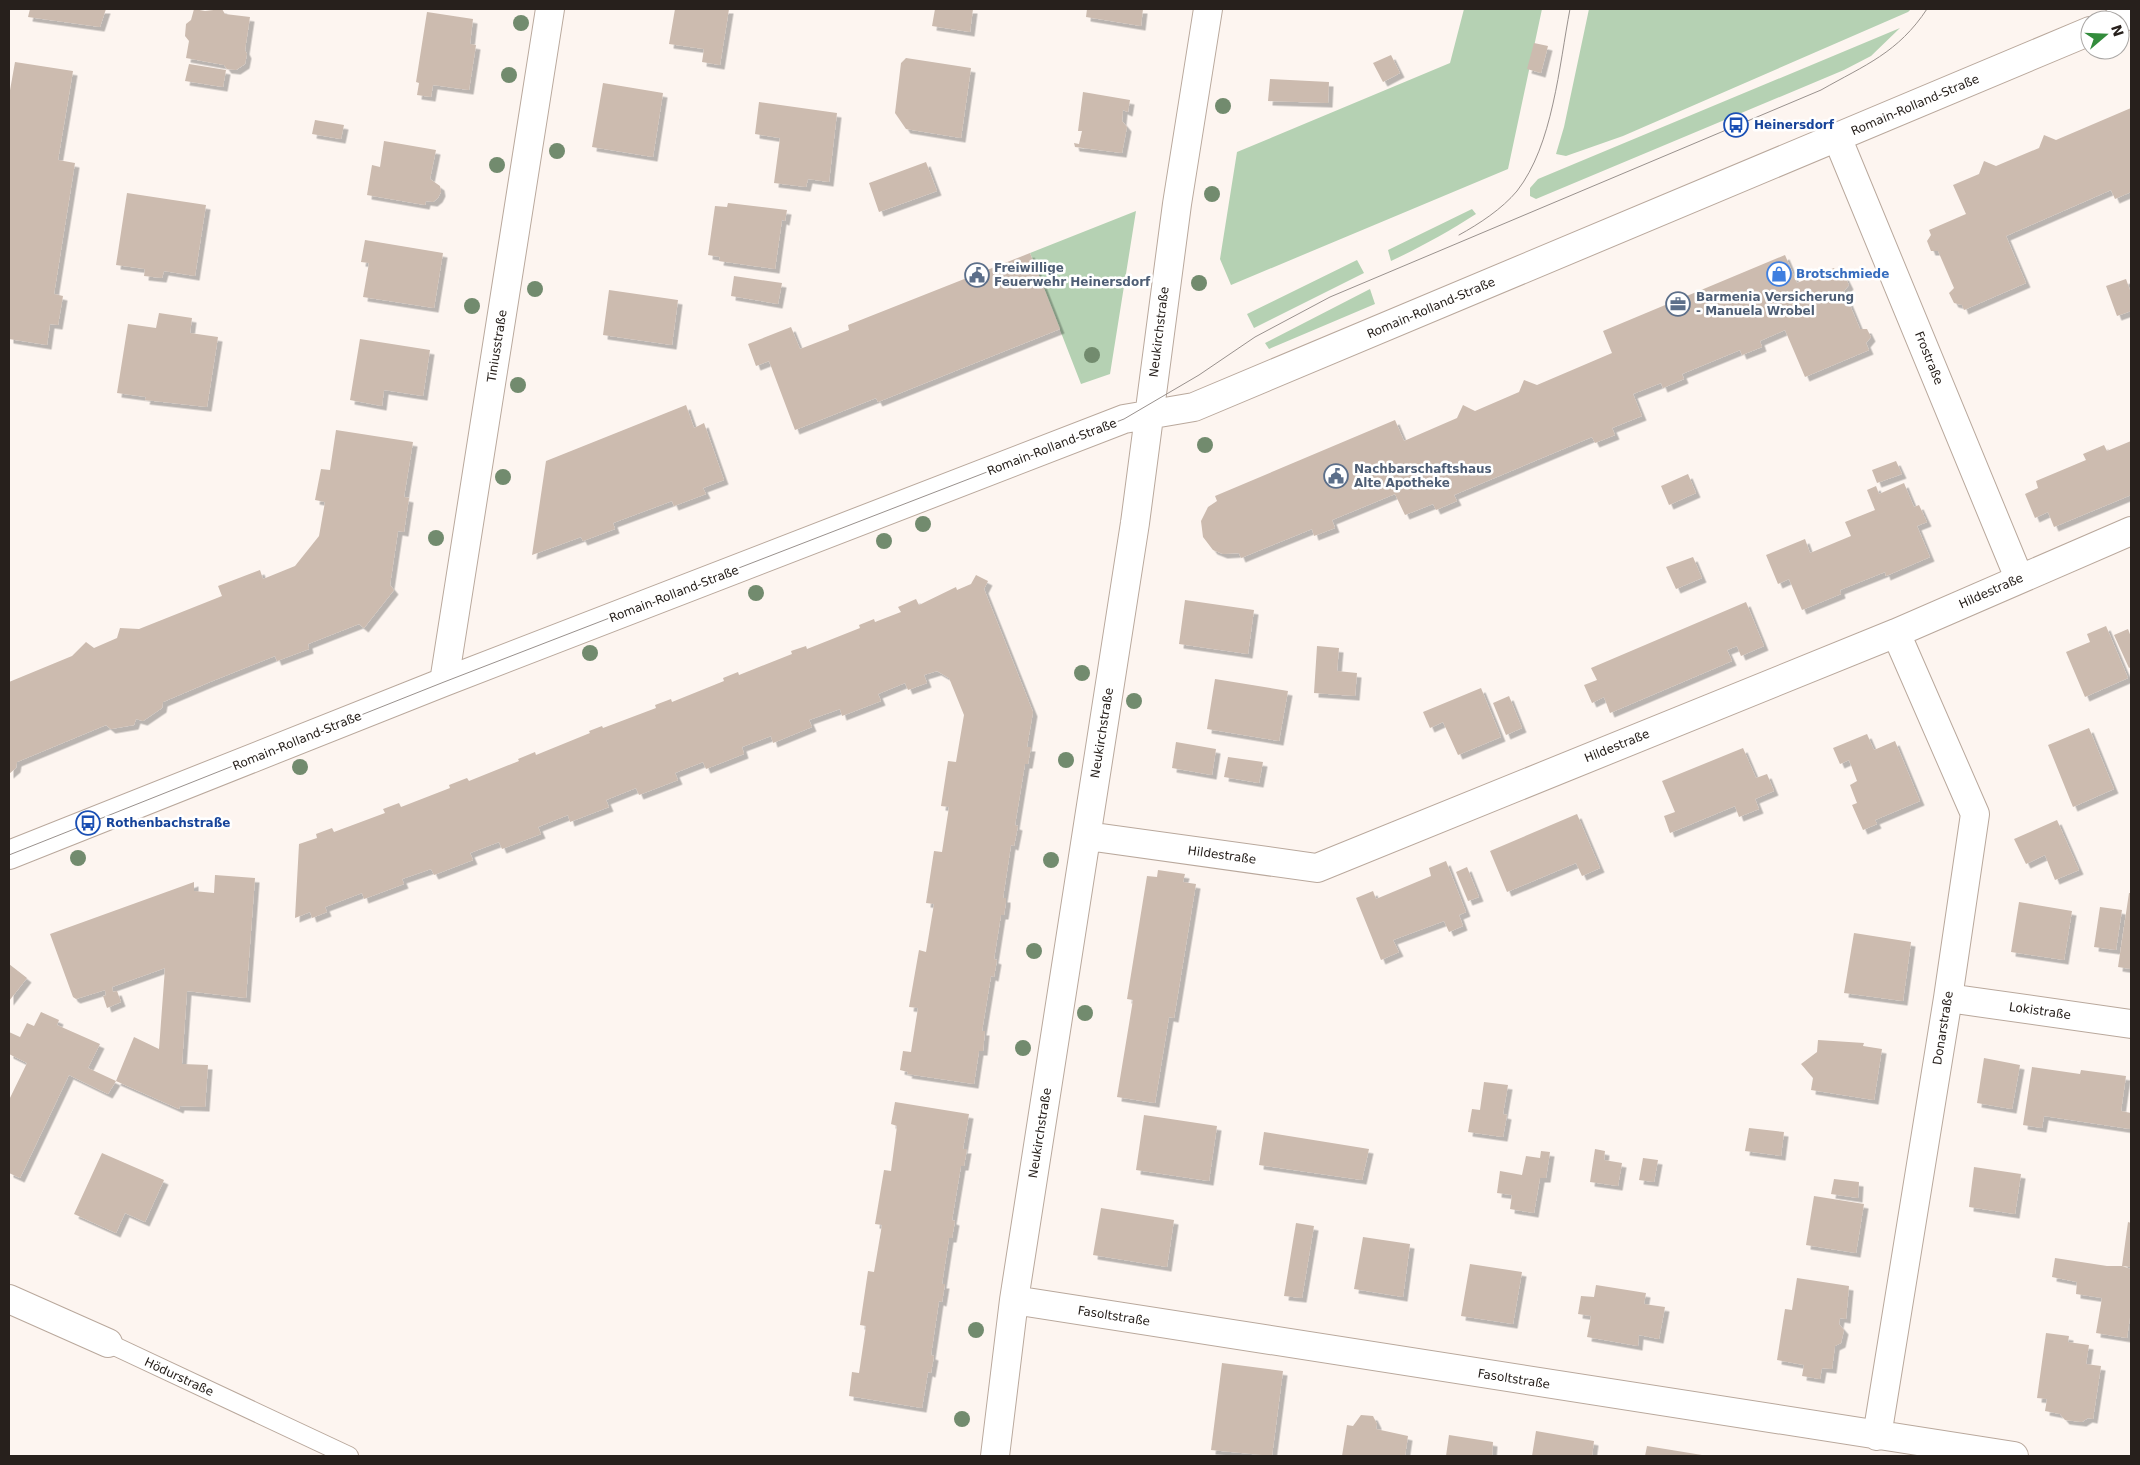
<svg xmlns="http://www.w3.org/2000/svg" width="2140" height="1465" viewBox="0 0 2140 1465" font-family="'DejaVu Sans',sans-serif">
<defs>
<filter id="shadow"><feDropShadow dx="4.5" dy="4.5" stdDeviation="0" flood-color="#0004"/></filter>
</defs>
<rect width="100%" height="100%" fill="#fdf5f0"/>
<path fill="#b5d1b3" d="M1464,9h78l-34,160 -277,116 -11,-26 17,-107 213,-89z
M1589,9h322l-3,3 -285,124 -57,20 -10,-2 8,-27z
M1900,28l-29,28 -27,14 -308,129 -6,-3v-8l8,-9z
M1472,209l4,5c-28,18 -55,33 -85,47l-3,-11z
M1136,211l-26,163 -29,10 -51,-131z
M1357,260l7,13 -110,55 -7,-14z
M1370,289l5,15 -106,45 -4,-6z"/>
<path fill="#ccbbaf" filter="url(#shadow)" d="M30,9h76l-6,18 -72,-10z
M194,9l11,2 17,-2 3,5 25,3 -5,33 2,4 -2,10 -9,6 -9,-1 -3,-4 -38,-7 3,-17 -4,-5 1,-12 5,-4z
M675,9h54l-9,56 -18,-3 2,-13 -35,-5z
M935,9h38l-3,23 -38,-6z
M1087,9h56l-2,17 -55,-9z
M427,12l46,7 -3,25 6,1 -7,45 -36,-5 -2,12 -14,-2 2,-12 -3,-1z
M1534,43l14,3 -7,27 -14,-4z
M1391,55l9,18 -17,9 -10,-19z
M906,58l65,10 -10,70 -55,-9 -11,-16 6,-50z
M15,62l58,9 -15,89 17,3 -21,131 9,2 -5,29 -8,-1 -3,21 -38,-6v-243z
M189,64l37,6 -3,17 -38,-6z
M1270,79l59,3 -1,21 -60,-2z
M603,83l60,10 -10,64 -61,-10z
M1083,92l47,8 -2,12 -5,-2 -1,11 5,6 -5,26 -47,-6 -1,-4 5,1 3,-13h-4z
M759,102l78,11 -8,69 -21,-3 -2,8 -32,-4 6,-45 -25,-4z
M2131,108v84l-16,7 -4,-9 -105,46 20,47 -62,27 -2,-5 -8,-2 -5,-10 5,-5 -16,-37h-7l-4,-10 4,-6 -2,-5 37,-16 -13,-29 26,-11 5,-13 12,5 43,-18 5,-13 12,5z
M315,120l29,5 -3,14 -29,-5z
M384,141l52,9 -6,29 10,7 1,6 -3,6 -5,4 -7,-1 -1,4 -58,-10 5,-30 8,2z
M926,162l11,29 -58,21 -10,-29z
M127,193l79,12 -11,71 -31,-5 -2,7 -18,-2 1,-7 -29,-4z
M728,203l59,7 -2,11 -3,-1 -7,49 -56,-8 1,-4 -12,-2 7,-49 12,1z
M365,240l78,13 -9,55 -71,-11 6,-34 -8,-1z
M1030,253l30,76 -182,73 -2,-4 -81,32 -26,-69 -13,5 -8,-22 43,-17 9,22 49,-19 -1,-5z
M1785,255l12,28 37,-15 3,6 7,1 5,10 -5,6 16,38h7l4,8 -5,6 3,7 -64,27 -20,-47 -25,11 2,6 -20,8 -2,-5 -58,24 2,5 -21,9 -2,-5 -28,11 9,22 -30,12 3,7 -20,8 -3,-6 -138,58 3,6 -21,9 -3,-6 -28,11 -10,-21 -63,26 3,8 -21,8 -2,-7 -71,29 -2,-5 -16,1 -10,-4 -10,-13 -2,-16 7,-14 9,-6 -2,-5 180,-76 9,21 53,-23 6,-13 12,6 44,-19 5,-12 13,5 75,-32 -9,-22z
M734,276l48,7 -4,21 -47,-8z
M2126,279l5,14v18l-14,5 -11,-30z
M609,290l69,10 -6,45 -69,-10z
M159,313l33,5 -2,15 28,4 -11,70 -62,-7 1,-3 -29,-4 11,-69 28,4z
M360,339l70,11 -7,46 -39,-6 -2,16 -32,-6z
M686,405l8,23 10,-5 20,57 -21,8 3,6 -32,12 -2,-5 -59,22 2,6 -32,12 -2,-4 -49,18 14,-94z
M336,430l77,12 -9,55 5,1 -5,34 -6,-1 -8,54 4,5 -30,38 -5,-4 -51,20 1,5 -32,12 -2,-5 -65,26 -47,20 -1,6 -19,13 -7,-2 -2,6 -23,4 -5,-4 -89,37 -1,6 -7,6v-92l63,-26 14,-14 8,6 23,-10 3,-10 19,1 83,-33 -4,-10 42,-16 3,9 32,-13 24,-30 6,-34 -10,-2 6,-31 9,1z
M2131,441v54l-77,32 -6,-15 -13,6 -10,-24 13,-6 -2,-7 50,-21 -3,-6 21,-9 3,6z
M1896,461l6,13 -25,9 -5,-13z
M1688,474l8,19 -27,12 -8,-19z
M1904,483l10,24 5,-2 8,17 -10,4 13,31 -44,19 -1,-4 -45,18 1,4 -39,16 -13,-31 -11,5 -12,-29 39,-16 5,14 41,-17 -6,-14 30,-12 -8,-20 9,-4 3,8z
M1693,557l9,21 -26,11 -10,-22z
M976,575l12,6 -4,8 49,123 -6,35h4l-3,17h-3l-10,61 3,1 -4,20 -3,-1 -8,53h3v4l-2,13h-3l-7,44 3,1 -3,17 -3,-1 -9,55h3l-2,20h-4l-5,33 -67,-10 1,-2 -8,-2 3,-19 8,1 7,-44 -9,-1 10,-57 7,2 8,-48 -8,-1 8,-52 8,1 7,-45 -8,-1 7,-45 8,1 8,-47 -15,-37 -12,-7 -13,4 3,8 -19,7 -3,-7 -27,11 3,7 -39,15 -2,-7 -31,11 3,7 -39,16 -2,-7 -29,11 2,7 -38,15 -3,-7 -28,11 3,7 -39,15 -3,-7 -30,12 3,7 -39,15 -2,-7 -30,12 3,7 -39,15 -3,-7 -29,11 3,7 -39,15 -3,-6 -29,10 2,5 -40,15 -2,-6 -37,14 2,5 -15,6 -2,-6 -15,6 4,-74 18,-6 -1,-4 16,-6 2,4 51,-19 -2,-4 16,-6 2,4 49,-19 -1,-3 18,-7 2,3 50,-20 -1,-2 17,-7 1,3 54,-22 -1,-2 13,-5 1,2 53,-20 -1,-3 16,-6 1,3 52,-21 -1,-3 15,-6 1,3 53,-21 -1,-3 15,-5 1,3 53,-21 -1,-3 15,-6 1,3 26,-10 -3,-5 18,-8 3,6 37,-18 1,3 14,-6z
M1185,600l69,10 -6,44 -69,-10z
M1746,602l18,44 -23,10 -4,-10 -10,4 5,11 -122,52 -6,-16 -12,6 -8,-18 13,-5 -6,-12z
M2106,626l22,52 -43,19 -19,-45 24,-10 -3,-8z
M2128,629l3,8v30l-2,1 -15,-33z
M1317,646l22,2 -2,23 20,2 -2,23 -41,-3z
M1215,679l73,12 -9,50 -72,-12z
M1481,688l20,49 -43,18 -15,-33 -13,6 -7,-16z
M1509,696l13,32 -16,7 -13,-32z
M2089,728l25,61 -41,18 -25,-62z
M1867,734l7,16 21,-9 25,60 -45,19 2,4 -14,6 -11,-25 5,-2 -7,-18 7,-4 -8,-21 -9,4 -7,-16z
M1176,742l40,7 -4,26 -40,-7z
M1743,748l13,30 11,-4 7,17 -19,8 4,10 -20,8 -4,-11 -65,27 -6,-17 11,-4 -13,-31z
M1228,757l35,5 -4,21 -35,-6z
M1577,814l23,54 -18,8 -6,-13 -69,29 -17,-41z
M2057,820l22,50 -24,10 -10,-25 -19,9 -12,-25z
M1446,861l20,51 -7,3 4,11 -14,6 -5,-11 -51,19 6,12 -18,8 -25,-62 17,-7 3,8 55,-23 -2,-8z
M1467,867l12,30 -11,4 -12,-29z
M1158,870l27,4 -2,8 13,2 -22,134 -5,-1 -14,86 -38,-6 16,-97 -6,-1 20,-123 10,1z
M215,875l40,3 -9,120 -59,-7 -5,73 26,1 -3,42 -25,-1 -1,3 -63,-28 -8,13 -39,-19 -49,103 -11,-5v-73l18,-37 -18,-9v-22l11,5 7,-14 7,3 7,-14 18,8 -2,5 43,19 -12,24 28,13 18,-44 25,12 6,-81 -53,19 1,5 4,-1 4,11 -14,6 -4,-12 3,-1 -1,-5 -29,9 -3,-2 -23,-63 144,-52v9l20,2z
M2129,893h2v76l-13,-2z
M2019,902l53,9 -8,49 -53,-8z
M2100,907l22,3 -6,40 -22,-3z
M1854,933l57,9 -8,59 -59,-8z
M9,964l18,14 -18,23z
M1818,1040l46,3 -1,3 19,3 -8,51 -63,-10 2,-12 -12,-14 16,-12z
M1984,1058l36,7 -8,44 -35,-6z
M2032,1067l48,7 1,-4 45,6 -5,35 10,2 -1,16 -86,-13 -2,12 -19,-3z
M1484,1082l24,3 -5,29 4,1 -4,22 -35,-5 4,-23 8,1z
M895,1102l74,12 -6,35h4l-3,17h-3l-9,54 3,1 -3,17h-3l-7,46h3l-3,18 -3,-1 -8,54 3,1 -3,17 -3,-1 -6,36 -73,-12 3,-24 7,1 7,-47 -6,-1 8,-54 6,1 8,-47 -7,-1 9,-54 7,1 6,-45 -6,-2z
M1144,1115l73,11 -8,55 -73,-11z
M1749,1128l35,4 -3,24 -36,-5z
M1264,1132l105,17 -7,31 -103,-15z
M1595,1149l10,2 -1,9 18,3 -4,23 -28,-4z
M1541,1151l9,1 -4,26h-6l-6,35 -24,-4 2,-14 -15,-2 3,-22 22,4 4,-19 14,2z
M102,1153l62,27 -19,42 -20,-9 -9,20 -42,-19z
M1643,1158l15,2 -4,22 -15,-2z
M1974,1167l47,7 -6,40 -46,-7z
M1834,1179l25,3 -1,16 -27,-4z
M1814,1196l50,8 -8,49 -50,-8z
M1101,1208l73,12 -7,47 -74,-12z
M2128,1222l3,1v44l-9,-1 9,3v41l-4,28 -31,-5 6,-35 -26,-4 1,-12 -25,-5 3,-19 52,8h15z
M1296,1223l18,3 -12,72 -18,-2z
M1363,1237l47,7 -7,53 -49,-8z
M1470,1264l52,8 -9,52 -52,-8z
M1797,1278l52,8 -3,33 -6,-1 -1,6 5,6 -3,13 -6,3 -3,23 -10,-1 -2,11 -18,-3 2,-11 -27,-5 8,-51 7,1z
M1596,1285l50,8 -2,11 21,3 -6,32 -20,-4 -1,11 -51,-9 4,-21 -13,-2 3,-18 13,1z
M2046,1333l23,3 -1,6 21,3 -3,19 15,2 -8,53 -5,-1 -6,4 -17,-2 -5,-6 -15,-3 2,-12 -10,-1z
M1222,1363l61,8 -11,85 -61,-6z
M1361,1415l12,1 4,8 -1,5 32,7 -3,20h-63l5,-31 6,1z
M1536,1431l58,10 -2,15h-60z
M1449,1435l44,7 -1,14h-46z
M1647,1446l55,9v1h-57z"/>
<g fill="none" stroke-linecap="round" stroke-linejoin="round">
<g stroke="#b9a89c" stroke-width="20">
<path id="lane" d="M108,1343l241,113"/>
</g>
<g stroke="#b9a89c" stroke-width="30">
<path id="street" d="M2117,20l14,-6
M1837,137l182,441
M444,682l106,-673
M1087,836l230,32 579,-235 235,-102
M9,855l435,-173 680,-263 70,-12 896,-376
M1948,998l183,26
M9,1299l99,44
M1014,1300l1000,156
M1877,1436l71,-438 27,-184 -79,-181
M995,1456l19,-156 121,-777 42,-319 31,-195"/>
</g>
<use href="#lane" stroke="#fff" stroke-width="18"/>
<use href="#street" stroke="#fff" stroke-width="28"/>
<path stroke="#99918d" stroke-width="1" d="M1459,235c20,-11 43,-26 58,-44 36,-46 42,-125 53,-182
M9,855l435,-173 680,-263 75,-44 56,-38 75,-40 491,-207c44,-25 77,-37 106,-81"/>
</g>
<g fill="#728b6e">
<circle cx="521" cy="23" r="8"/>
<circle cx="509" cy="75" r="8"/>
<circle cx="1223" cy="106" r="8"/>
<circle cx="557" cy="151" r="8"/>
<circle cx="497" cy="165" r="8"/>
<circle cx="1212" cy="194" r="8"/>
<circle cx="1199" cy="283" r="8"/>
<circle cx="535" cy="289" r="8"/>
<circle cx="472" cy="306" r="8"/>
<circle cx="1092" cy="355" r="8"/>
<circle cx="518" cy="385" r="8"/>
<circle cx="1205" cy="445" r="8"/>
<circle cx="503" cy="477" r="8"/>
<circle cx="923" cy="524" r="8"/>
<circle cx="436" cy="538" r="8"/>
<circle cx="884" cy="541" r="8"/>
<circle cx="756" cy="593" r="8"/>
<circle cx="590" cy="653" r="8"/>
<circle cx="1082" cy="673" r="8"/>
<circle cx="1134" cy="701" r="8"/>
<circle cx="1066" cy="760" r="8"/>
<circle cx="300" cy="767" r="8"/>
<circle cx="78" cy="858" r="8"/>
<circle cx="1051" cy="860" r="8"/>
<circle cx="1034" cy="951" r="8"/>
<circle cx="1085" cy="1013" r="8"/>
<circle cx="1023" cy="1048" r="8"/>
<circle cx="976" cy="1330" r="8"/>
<circle cx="962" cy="1419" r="8"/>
</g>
<defs>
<g id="bus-ring" transform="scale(1.25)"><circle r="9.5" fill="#fff" stroke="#1a4fb4" stroke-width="1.5"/><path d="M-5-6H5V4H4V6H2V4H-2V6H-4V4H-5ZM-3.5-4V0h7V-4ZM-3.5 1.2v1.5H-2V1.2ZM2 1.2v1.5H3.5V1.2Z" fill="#1a4fb4"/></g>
<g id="shop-ring" transform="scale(1.25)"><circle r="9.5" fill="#fff" stroke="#3f7fe0" stroke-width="1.5"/><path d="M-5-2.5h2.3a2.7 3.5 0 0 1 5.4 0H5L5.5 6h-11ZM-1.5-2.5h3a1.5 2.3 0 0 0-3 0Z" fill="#3f7fe0"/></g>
<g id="civic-ring" transform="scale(1.25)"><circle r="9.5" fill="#fff" stroke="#5c6f8a" stroke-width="1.5"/><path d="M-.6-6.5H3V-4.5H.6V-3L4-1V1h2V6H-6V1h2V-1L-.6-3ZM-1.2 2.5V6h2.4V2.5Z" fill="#5c6f8a"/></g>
<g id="office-ring" transform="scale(1.25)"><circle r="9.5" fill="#fff" stroke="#5c6f8a" stroke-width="1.5"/><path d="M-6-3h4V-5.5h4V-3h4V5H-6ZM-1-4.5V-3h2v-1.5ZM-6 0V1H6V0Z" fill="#5c6f8a"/></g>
</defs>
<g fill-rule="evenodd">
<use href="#bus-ring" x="1736" y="125"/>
<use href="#shop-ring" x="1779" y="274"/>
<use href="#civic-ring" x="977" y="275"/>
<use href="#office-ring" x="1678" y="304"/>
<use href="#civic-ring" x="1336" y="476"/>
<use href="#bus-ring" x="88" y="823"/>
</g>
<g text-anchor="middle" stroke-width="5" stroke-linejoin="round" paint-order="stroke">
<g font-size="12" fill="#27201c" stroke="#fff">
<text transform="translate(1915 105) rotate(-23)" y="4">Romain-Rolland-Straße</text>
<text transform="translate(1431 308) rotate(-23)" y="4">Romain-Rolland-Straße</text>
<text transform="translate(1159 332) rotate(-83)" y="4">Neukirchstraße</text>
<text transform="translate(497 346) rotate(-81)" y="4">Tiniusstraße</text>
<text transform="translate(1929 358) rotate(68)" y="4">Frostraße</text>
<text transform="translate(1052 447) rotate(-21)" y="4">Romain-Rolland-Straße</text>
<text transform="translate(1991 591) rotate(-24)" y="4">Hildestraße</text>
<text transform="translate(674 594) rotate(-21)" y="4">Romain-Rolland-Straße</text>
<text transform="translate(1102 733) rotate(-81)" y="4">Neukirchstraße</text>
<text transform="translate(297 741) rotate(-22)" y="4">Romain-Rolland-Straße</text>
<text transform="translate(1617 746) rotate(-22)" y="4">Hildestraße</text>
<text transform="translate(1222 855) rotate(8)" y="4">Hildestraße</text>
<text transform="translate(2040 1011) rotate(8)" y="4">Lokistraße</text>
<text transform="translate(1943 1028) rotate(-81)" y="4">Donarstraße</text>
<text transform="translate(1040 1133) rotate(-81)" y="4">Neukirchstraße</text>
<text transform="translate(1114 1316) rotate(9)" y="4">Fasoltstraße</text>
<text transform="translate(179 1377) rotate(25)" y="4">Hödurstraße</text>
<text transform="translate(1514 1379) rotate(9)" y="4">Fasoltstraße</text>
</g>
<g font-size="12" font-weight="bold" fill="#164399" stroke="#fff" text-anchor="start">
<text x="1754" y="129">Heinersdorf</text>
<text x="106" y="827">Rothenbachstraße</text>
</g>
<g font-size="12" font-weight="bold" fill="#4e5e75" stroke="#fff" text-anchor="start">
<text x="994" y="272">Freiwillige<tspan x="994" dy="14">Feuerwehr Heinersdorf</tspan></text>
<text x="1696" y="301">Barmenia Versicherung<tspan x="1696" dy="14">- Manuela Wrobel</tspan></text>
<text x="1354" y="473">Nachbarschaftshaus<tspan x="1354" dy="14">Alte Apotheke</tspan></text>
</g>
<g font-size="12" font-weight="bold" fill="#366cbe" stroke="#fff" text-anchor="start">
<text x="1796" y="278">Brotschmiede</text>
</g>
</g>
<rect width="2140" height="1465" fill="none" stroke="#27201c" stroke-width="20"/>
<g transform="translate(2105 35) rotate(71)"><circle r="24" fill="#ffffff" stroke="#a9a6a4"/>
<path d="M0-4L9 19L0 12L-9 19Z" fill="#338c3c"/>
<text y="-8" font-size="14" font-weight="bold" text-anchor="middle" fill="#27201c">N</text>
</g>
</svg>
